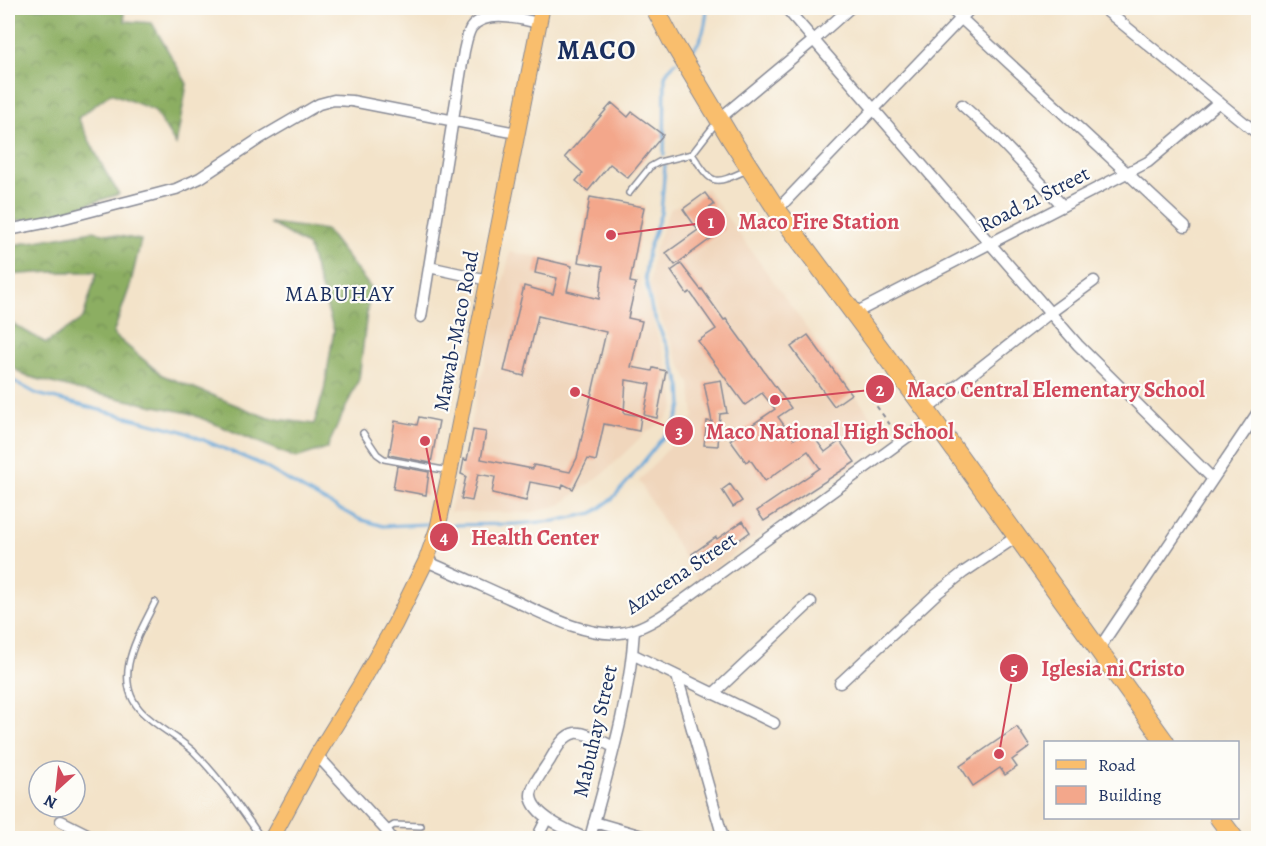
<svg xmlns="http://www.w3.org/2000/svg" width="1266" height="846" viewBox="0 0 1266 846" font-family="Alegreya,serif">
<defs>
<pattern id="forest-crowns" width="20" height="18" patternUnits="userSpaceOnUse" patternTransform="scale(1.5)"><rect width="20" height="18" fill="#8cae62"/><path d="M2 6a3 3 0 1 1 6 0M12 15a3 3 0 1 1 6 0" fill="none" stroke="#728e54"/></pattern>
</defs>
<rect width="100%" height="100%" fill="#fdfcf7"/>
<filter id="ink" filterUnits="userSpaceOnUse"><feTurbulence type="fractalNoise" baseFrequency=".0167" numOctaves="2"/><feDisplacementMap in="SourceGraphic" scale="12" xChannelSelector="R" yChannelSelector="G"/><feConvolveMatrix kernelMatrix="1 2 1 2 8 2 1 2 1" color-interpolation-filters="sRGB"/></filter>
<filter id="wash" filterUnits="userSpaceOnUse"><feTurbulence type="fractalNoise" baseFrequency=".008" numOctaves="4" result="noise"/><feDisplacementMap in="SourceGraphic" scale="24" xChannelSelector="R" yChannelSelector="G"/><feGaussianBlur stdDeviation="1.35" result="paint"/><feColorMatrix in="noise" values="0 0 0 0 0 0 0 0 0 0 0 0 0 0 0 0 0 1.4 0 .05"/><feComposite in="paint" operator="in"/></filter>
<g filter="url(#wash)">
<rect width="100%" height="100%" fill="#f3e3c9"/>
<path fill="#f0d6bc" d="M706,188l181,251 -189,142 -59,-100 35,-39 20,-26 -4,-33 -12,-23 -29,-69 4,-38 16,-43z
M510,252l129,24 32,102 4,29 -10,13 -21,14 -39,38 -45,33 -30,8 -80,-1z"/>
<path fill="url(#forest-crowns)" stroke="#546e60" stroke-width="1.5" d="M8,8h115l2,13 27,2 35,61 -11,61 -22,-35 -43,-17 -33,25 28,55 13,21 -78,25 -33,2z
M270,223l56,7 44,57 -11,92 -32,69 -31,10 -107,-45 -111,-23 -55,-15 -15,-12v-42l38,22 37,-25 14,-46h-45l-44,3v-29l85,-15 48,9 -11,46 -17,48 49,41 106,43 46,6 10,-33 10,-61 -26,-84z"/>
<g fill="none" stroke-linecap="round" stroke-linejoin="round">
<path stroke="#64a6d8" stroke-width="3" d="M687,55c15,-10 19,-30 20,-47
M664,155l1,-79 3,-6 8,-8
M8,378l29,16 145,37 76,32 57,33 44,23 24,7 44,-2
M449,525l67,-1 39,-3 38,-8 19,-14 17,-19 47,-59 6,-15 -1,-19 -12,-36 -17,-40 -7,-35 3,-25 13,-38 4,-48"/>
</g>
<g id="blocks">
<path fill="#f3a78b" d="M612,103l16,14 4,-5 31,23 -35,43 -18,-14 -22,27 -12,-10 7,-8 -18,-16z
M705,193l9,12 -5,3 15,21 -49,36 -9,-12 32,-23 -15,-21z
M590,197l54,10 -14,75 6,1 -8,35 14,3 -11,46 21,4 1,-3 13,3 -9,47 -13,-3 6,-31 -24,-4 -2,33 17,3 -2,15 -35,-7 -8,37 -8,-2 -15,30 -10,-5 -1,4 -32,-6 -4,19 -34,-8 3,-16 -17,-3 -6,27 -11,-2 5,-23 -5,-2 3,-15 3,1 6,-30 13,2 -5,27 52,10v-4l37,7 7,-14 29,-126 -68,-16 -14,60 -20,-5 20,-85 29,8 4,-16 -22,-5 3,-15 34,8 -5,25 32,8 4,-33 -25,-4z
M681,264l20,26 1,-1 22,31 2,-1 65,89 -13,9 16,22 14,-10 17,23 15,-11 15,21 -91,59 -7,-10 63,-43 -12,-17 -43,30 -15,-22 -4,3 -16,-22 45,-31 -13,-16 -17,12 -47,-64 18,-12 -26,-37 -3,2 -16,-23z
M808,335l43,59 -17,12 -43,-59z
M721,380l6,33 -7,1 -2,32 -14,-1 3,-24 5,1 -8,-39z
M419,417l20,4 -8,42 -42,-8 6,-34 22,4z
M397,466l32,6 -3,23 -33,-6z
M730,484l12,17 -9,6 -11,-17z
M743,521l7,11 -21,15 -1,-2 -29,19 -7,-10 24,-17 1,2z
M1017,727l13,20 -18,13 5,7 -12,8 -5,-7 -27,18 -13,-20z"/>
</g>
</g>
<g filter="url(#ink)">
<use href="#blocks" fill-opacity="0" stroke="#878994" stroke-width="1.5"/>
<g fill="none" stroke-linecap="round" stroke-linejoin="round">
<g stroke="#878994" stroke-width="8">
<path id="lane" d="M692,154c21,31 20,32 55,16
M629,193l21,-26 9,-5 33,-8 24,-31
M363,433l14,21 7,5 65,12
M155,602c-16,33 -45,77 -13,110 15,15 36,25 51,39 26,26 48,57 68,87
M386,830l8,-5 27,1"/>
</g>
<g stroke="#878994" stroke-width="13">
<path id="street" d="M786,8l292,337 135,134
M950,8l235,219
M1103,8l155,126
M962,105l29,26 72,75
M719,119l95,-79 36,-32
M777,210l194,-202
M8,230l41,-8 127,-33 24,-11 59,-39 60,-35 15,-4 18,1 165,32
M429,267l59,13
M855,313l293,-151 71,-60
M421,317l43,-266c2,-8 3,-16 7,-23 14,-19 49,-9 68,-5
M926,410l124,-97 44,-32
M426,561c28,12 56,25 85,38 31,14 74,38 109,34 16,-2 29,-9 43,-18l269,-196
M1098,650l160,-238
M632,654l142,69
M677,676l46,162
M840,683l96,-89 28,-22 52,-35
M713,694l98,-92
M317,755l69,75 5,8
M61,821l34,17
M594,822l55,16
M537,838l10,-20
M585,838c-16,-7 -52,-22 -54,-42 -1,-9 14,-28 19,-36 6,-10 13,-25 25,-27 9,-2 30,10 39,14
M590,838c18,-68 40,-137 44,-208"/>
</g>
<g stroke="#878994" stroke-width="17">
<path id="primary" d="M272,838l45,-83 42,-68 36,-63 31,-63 12,-34 12,-56 92,-463"/>
</g>
<g stroke="#878994" stroke-width="20">
<path id="highway" d="M655,8l16,31 60,100 46,71 149,200 239,332
M1219,818l15,20"/>
</g>
<path stroke="#878994" stroke-width="2" stroke-dasharray="4.5 4.5" stroke-linecap="butt" d="M866,383l-1,7 2,3 29,40"/>
<use href="#lane" stroke="#fff" stroke-width="5"/>
<use href="#street" stroke="#fff" stroke-width="10"/>
<use href="#primary" stroke="#f9be6d" stroke-width="15"/>
<use href="#highway" stroke="#f9be6d" stroke-width="18"/>
</g>
</g>
<g text-anchor="middle" stroke-width="4.5" stroke-linejoin="round" paint-order="stroke">
<g font-size="21" fill="#1b2f5e" stroke="#fdfcf7">
<text transform="translate(1034 199) rotate(-27)" y="7">Road 21 Street</text>
<text transform="translate(456 331) rotate(-79)" y="7">Mawab-Maco Road</text>
<text transform="translate(681 573) rotate(-34)" y="7">Azucena Street</text>
<text transform="translate(595 731) rotate(-77)" y="7">Mabuhay Street</text>
</g>
<g font-size="22" letter-spacing="1.5" fill="#1b2f5e" stroke="#fdfcf7">
<text x="340" y="301">MABUHAY</text>
</g>
<g font-size="27" font-weight="bold" letter-spacing="1.5" fill="#1b2f5e" stroke="#fdfcf7">
<text x="597" y="59">MACO</text>
</g>
</g>
<path fill="none" stroke="#d1495b" stroke-width="2" d="M611 235L711 222M775 400L880 389M575 392L679 431M425 441L444 537M999 754L1014 668"/>
<g fill="#d1495b" stroke="#fdfcf7" stroke-width="2">
<circle cx="611" cy="235" r="6"/>
<circle cx="775" cy="400" r="6"/>
<circle cx="575" cy="392" r="6"/>
<circle cx="425" cy="441" r="6"/>
<circle cx="999" cy="754" r="6"/>
<circle cx="711" cy="222" r="15"/>
<circle cx="880" cy="389" r="15"/>
<circle cx="679" cy="431" r="15"/>
<circle cx="444" cy="537" r="15"/>
<circle cx="1014" cy="668" r="15"/>
</g>
<g font-size="18" text-anchor="middle" font-weight="bold" fill="#fff">
<text x="711" y="228">1</text>
<text x="880" y="396">2</text>
<text x="679" y="438">3</text>
<text x="444" y="543">4</text>
<text x="1014" y="675">5</text>
</g>
<g font-size="22" text-anchor="middle" font-weight="bold" fill="#d1495b" stroke="#fdfcf7" stroke-width="4.5" stroke-linejoin="round" paint-order="stroke">
<text x="819" y="229">Maco Fire Station</text>
<text x="1056" y="397">Maco Central Elementary School</text>
<text x="830" y="439">Maco National High School</text>
<text x="535" y="545">Health Center</text>
<text x="1113" y="676">Iglesia ni Cristo</text>
</g>
<rect width="1266" height="846" fill="none" stroke="#fdfcf7" stroke-width="30"/>
<rect x="1044" y="741" width="195" height="78" fill="#fdfcf7" stroke="#a3aaba" stroke-width="1.5"/>
<rect x="1056" y="760" width="30" height="9" fill="#f9be6d" stroke="#a3aaba" stroke-width="1.5"/>
<text x="1098" y="771" font-size="18" fill="#1b2f5e">Road</text>
<rect x="1056" y="786" width="30" height="18" fill="#f3a78b" stroke="#a3aaba" stroke-width="1.5"/>
<text x="1098" y="801" font-size="18" fill="#1b2f5e">Building</text>
<g transform="translate(57 789) rotate(207)"><circle r="28" fill="#fdfcf7" stroke="#a3aaba" stroke-width="1.5"/>
<path d="M0-4.5L10 22L0 15L-10 22Z" fill="#d1495b"/>
<text y="-9" font-size="16" font-weight="bold" text-anchor="middle" fill="#1b2f5e">N</text>
</g>
</svg>
